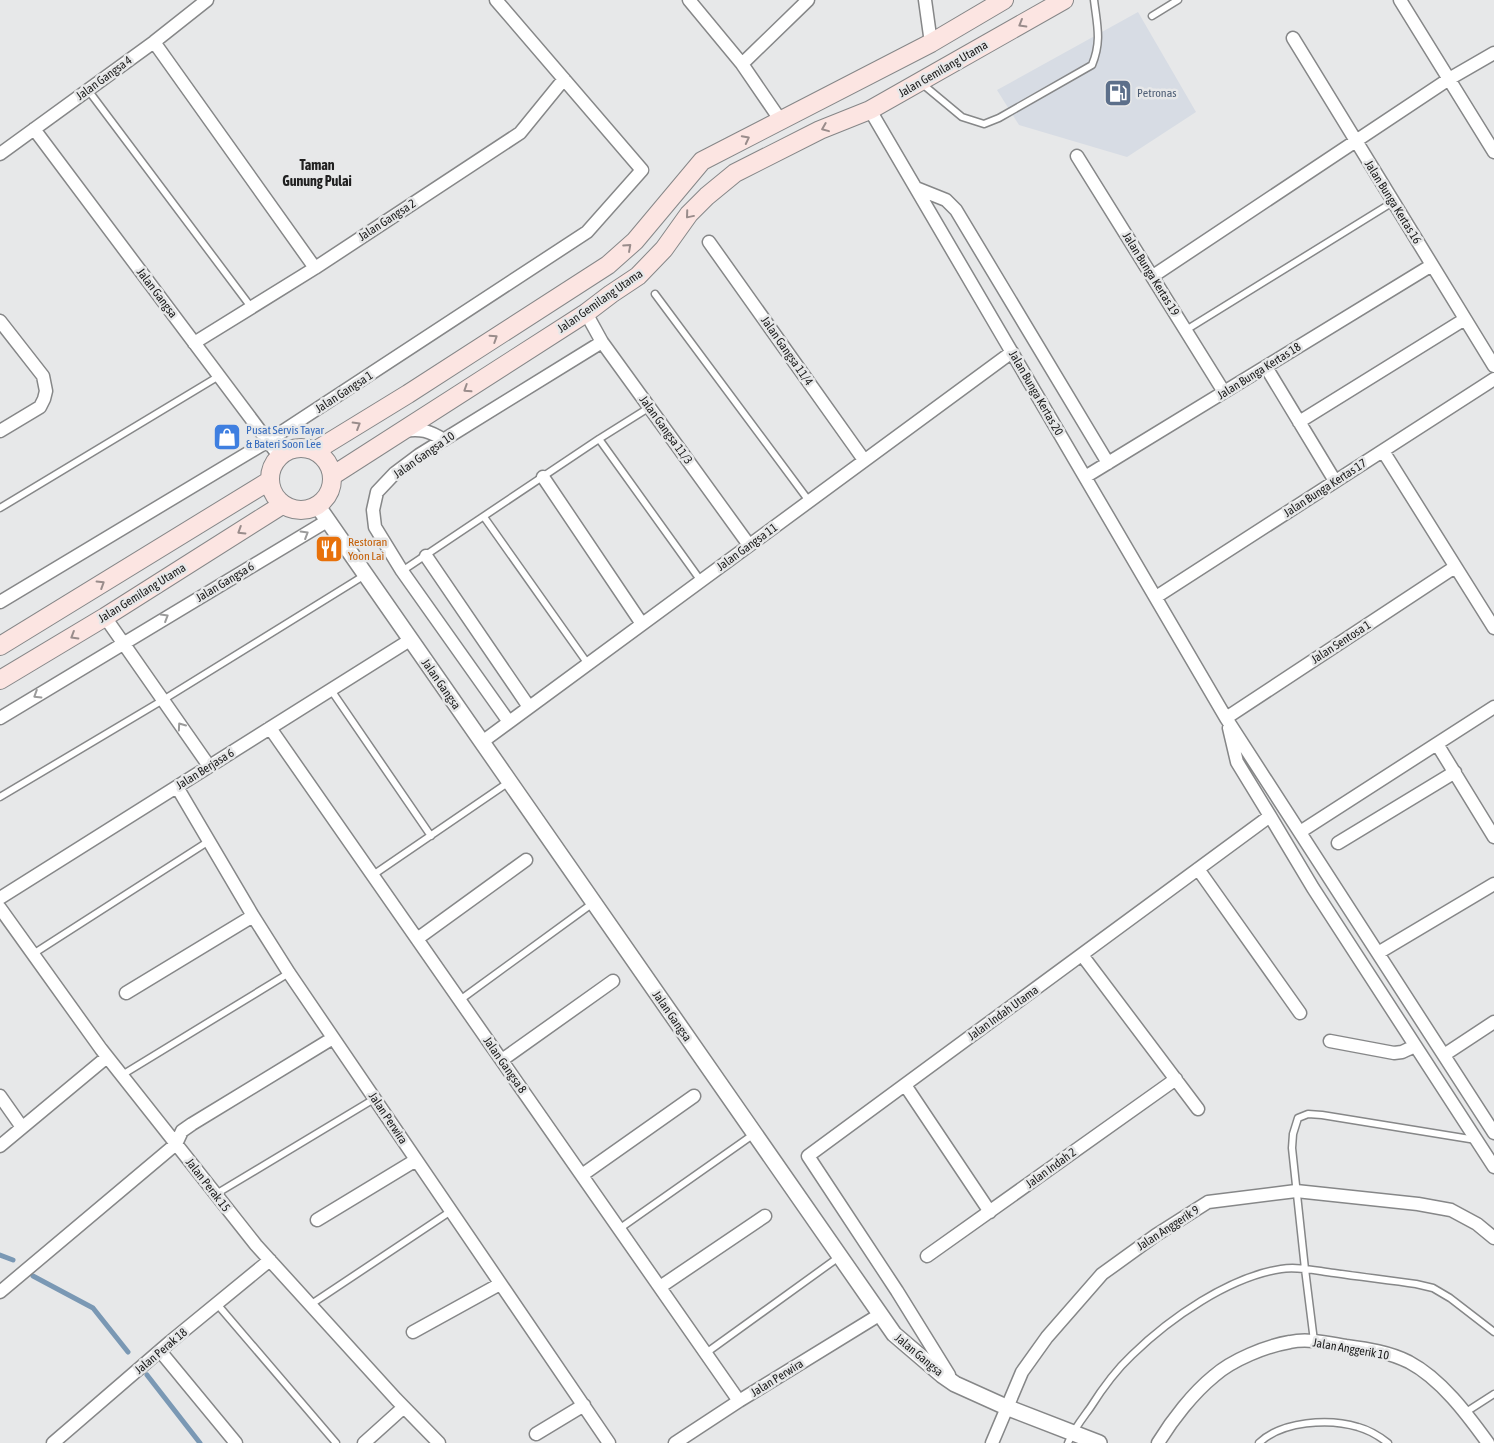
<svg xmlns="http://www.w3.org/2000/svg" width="1494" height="1443" viewBox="0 0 1494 1443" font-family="'Asap Condensed',sans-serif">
<rect width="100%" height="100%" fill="#e7e8e9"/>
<path fill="#d7dce4" d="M1138,12l58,100 -69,45 -108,-32 -22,-35z"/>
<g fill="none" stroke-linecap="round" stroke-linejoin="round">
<path stroke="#7a98b4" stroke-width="5" d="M0,1255l13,5
M33,1276l60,32 35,44
M147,1375l53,68"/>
<g stroke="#868788" stroke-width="9">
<path id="service" d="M1152,16l26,-16
M920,82l42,35 22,7 15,-6 93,-53c10,-24 5,-40 2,-65
M88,90l163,217
M655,294l154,207
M1186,330l207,-128
M599,439l102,142
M0,508l219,-132
M484,517l104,147
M402,571l197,-132 51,-32
M331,690l100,146
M0,797l163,-97 202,-125
M373,875l136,-93
M33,954l176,-113
M460,1000l133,-97
M122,1075l167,-102
M216,1194l158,-95
M619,1229l135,-95
M217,1304l119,139
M310,1305l141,-94
M1314,1341l-9,-72 -13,-121 1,-14 5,-16 10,-4 14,1 154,25
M706,1353l133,-96
M1466,1412l28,-18
M1068,1443c5,-13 14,-24 22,-35 12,-19 26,-38 42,-53 38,-37 97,-78 149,-86 17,-3 36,2 53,4 27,4 55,7 82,11l17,4 17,10 44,34
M1259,1443c23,-22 70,-25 99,-16 11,3 21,9 30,16"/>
</g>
<g stroke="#868788" stroke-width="15">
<path id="minor" d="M689,0l53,64 39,57
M925,0l6,43
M1400,0l94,152
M1293,38l201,328
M154,42l161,226
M742,64l66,-64
M870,110l356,608 268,415
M34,129l245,327
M0,154l154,-112 53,-42
M1077,156l147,236
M916,188l30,12 10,10 152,253
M709,242l155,218
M1153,276l296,-197 45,-26
M586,313l16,29 147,203
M0,321l43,55 3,15 -2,8 -4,8 -40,24
M194,343l121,-75 205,-135 44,-54
M1266,367l69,114
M1299,422l166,-103
M404,431c16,-3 26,0 40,9
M1383,451l111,177
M543,477l99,147
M1085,477l347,-212
M426,556l103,151
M1156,597l338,-218
M0,602l268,-161 319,-209 55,-62 -146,-170
M105,617l104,149
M0,718l327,-197
M1226,718l229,-151
M509,722l-107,-151 -27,-44 -2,-17 4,-18 18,-19 24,-18 183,-113
M270,728l469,673
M1229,728l8,34 33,54 43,72 181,279
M482,742l530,-390
M1437,744l57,93
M177,787l76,129 36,57 320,470
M1300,832l194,-125
M1338,843l117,-71
M1198,869l102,144
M0,898l410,-258
M0,908l101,141 155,196 140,154 43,44
M417,939l109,-79
M1378,953l116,-69
M1082,955l116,154
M126,993l127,-77
M1330,1041l64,12 8,-1 13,-6
M1444,1055l50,-33
M502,1060l111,-79
M905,1085l85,127
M0,1096l19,27 5,3
M0,1146l107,-89
M582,1175l112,-79
M317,1220l99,-60
M927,1256l249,-177
M660,1287l105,-71
M0,1292l176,-148 6,-13 10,-7 141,-86
M413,1332l87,-48
M160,1351l76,92
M950,1380l-1,-5 -52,-84 -89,-135 462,-340
M536,1434l48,-29
M53,1443l117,-101 100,-82
M364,1443l40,-36
M675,1443l64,-42 140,-86
M992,1443l30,-71 25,-35 55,-63 54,-39 52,-33 88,-11 122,13 33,6 26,14 17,14
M1158,1443c14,-23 35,-50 56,-67 18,-16 52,-30 76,-34 18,-4 38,1 56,4 22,3 43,6 63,16 32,17 58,52 79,81"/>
</g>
<g stroke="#868788" stroke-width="18">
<path id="tertiary" d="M317,505l577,829 48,41 13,9 51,23 93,36"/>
</g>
<g stroke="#868788" stroke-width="20">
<path id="secondary" d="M270 479a31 31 0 1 1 62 0a31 31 0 1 1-62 0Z
M315,451l93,-57 200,-129 27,-24 67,-80 229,-118 73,-43
M332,476l254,-163 25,-19 27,-18 26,-27 25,-35 18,-18 28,-23 85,-43 50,-20 194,-110
M0,646l269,-165
M0,680l105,-63 177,-112"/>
</g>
<use href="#service" stroke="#fff" stroke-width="6"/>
<use href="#minor" stroke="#fff" stroke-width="12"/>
<use href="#tertiary" stroke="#fff" stroke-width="15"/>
<use href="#secondary" stroke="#fce5e2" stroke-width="18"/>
</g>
<defs><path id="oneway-chevron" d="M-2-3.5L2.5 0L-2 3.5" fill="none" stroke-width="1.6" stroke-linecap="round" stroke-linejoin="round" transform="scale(1.25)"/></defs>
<g stroke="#998c8b">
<use href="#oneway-chevron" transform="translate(1022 24) rotate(150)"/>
<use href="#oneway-chevron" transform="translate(825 128) rotate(158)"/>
<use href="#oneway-chevron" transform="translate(746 139) rotate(-27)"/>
<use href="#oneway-chevron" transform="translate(689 215) rotate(130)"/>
<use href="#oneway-chevron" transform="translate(628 247) rotate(-42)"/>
<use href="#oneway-chevron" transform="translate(494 338) rotate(-33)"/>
<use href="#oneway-chevron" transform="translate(467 389) rotate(147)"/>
<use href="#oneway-chevron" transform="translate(357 425) rotate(-31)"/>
<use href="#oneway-chevron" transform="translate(241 531) rotate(148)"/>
<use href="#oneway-chevron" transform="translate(101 584) rotate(-32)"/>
<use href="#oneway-chevron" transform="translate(74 636) rotate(149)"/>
</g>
<g stroke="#9b9b9b">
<use href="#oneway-chevron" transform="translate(305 534) rotate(-31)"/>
<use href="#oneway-chevron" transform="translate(165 617) rotate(-31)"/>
<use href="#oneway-chevron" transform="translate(37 695) rotate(148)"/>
<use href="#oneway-chevron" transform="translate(181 726) rotate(-125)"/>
</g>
<defs>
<g id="fuel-square" transform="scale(1.4375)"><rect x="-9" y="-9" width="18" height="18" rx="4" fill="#5c6f8a" stroke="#e7e8e9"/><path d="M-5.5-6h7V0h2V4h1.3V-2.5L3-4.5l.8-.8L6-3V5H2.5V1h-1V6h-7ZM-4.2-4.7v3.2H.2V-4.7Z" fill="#fff"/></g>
<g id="shop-square" transform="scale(1.4375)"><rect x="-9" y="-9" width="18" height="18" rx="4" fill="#3f7fe0" stroke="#e7e8e9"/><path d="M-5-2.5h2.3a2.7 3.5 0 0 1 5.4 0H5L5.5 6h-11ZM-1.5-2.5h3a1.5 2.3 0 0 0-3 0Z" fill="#fff"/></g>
<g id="restaurant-square" transform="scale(1.4375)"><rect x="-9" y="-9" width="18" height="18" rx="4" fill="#e8710a" stroke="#e7e8e9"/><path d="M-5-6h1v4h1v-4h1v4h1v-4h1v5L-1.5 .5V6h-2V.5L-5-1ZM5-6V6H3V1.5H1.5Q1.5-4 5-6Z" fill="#fff"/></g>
</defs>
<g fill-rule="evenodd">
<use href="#fuel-square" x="1118" y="93"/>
<use href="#shop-square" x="227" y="437"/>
<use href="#restaurant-square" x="329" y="549"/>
</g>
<g text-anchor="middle" stroke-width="5" stroke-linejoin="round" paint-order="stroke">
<g font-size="12" fill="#202020" stroke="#e7e8e9">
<text transform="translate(943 69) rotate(-30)" y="4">Jalan Gemilang Utama</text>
<text transform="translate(104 78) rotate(-36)" y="4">Jalan Gangsa 4</text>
<text transform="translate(1393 202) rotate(58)" y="4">Jalan Bunga Kertas 16</text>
<text transform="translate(387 220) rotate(-33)" y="4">Jalan Gangsa 2</text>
<text transform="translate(1151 274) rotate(58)" y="4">Jalan Bunga Kertas 19</text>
<text transform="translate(157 293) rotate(53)" y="4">Jalan Gangsa</text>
<text transform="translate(600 301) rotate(-35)" y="4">Jalan Gemilang Utama</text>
<text transform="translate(787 351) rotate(55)" y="4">Jalan Gangsa 11/4</text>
<text transform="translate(1259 371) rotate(-32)" y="4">Jalan Bunga Kertas 18</text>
<text transform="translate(344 392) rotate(-33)" y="4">Jalan Gangsa 1</text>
<text transform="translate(1036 393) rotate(60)" y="4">Jalan Bunga Kertas 20</text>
<text transform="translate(666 430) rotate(54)" y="4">Jalan Gangsa 11/3</text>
<text transform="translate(424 455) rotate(-35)" y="4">Jalan Gangsa 10</text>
<text transform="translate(1325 488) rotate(-33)" y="4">Jalan Bunga Kertas 17</text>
<text transform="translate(747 547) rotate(-36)" y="4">Jalan Gangsa 11</text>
<text transform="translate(225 582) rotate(-31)" y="4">Jalan Gangsa 6</text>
<text transform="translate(142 593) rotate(-32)" y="4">Jalan Gemilang Utama</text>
<text transform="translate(1341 642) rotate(-33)" y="4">Jalan Sentosa 1</text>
<text transform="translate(441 684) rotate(55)" y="4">Jalan Gangsa</text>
<text transform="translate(205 769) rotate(-32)" y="4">Jalan Berjasa 6</text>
<text transform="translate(1003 1013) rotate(-36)" y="4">Jalan Indah Utama</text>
<text transform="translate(672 1016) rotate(55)" y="4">Jalan Gangsa</text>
<text transform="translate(505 1065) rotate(55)" y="4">Jalan Gangsa 8</text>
<text transform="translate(388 1118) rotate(56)" y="4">Jalan Perwira</text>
<text transform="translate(1051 1168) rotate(-36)" y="4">Jalan Indah 2</text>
<text transform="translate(208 1185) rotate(52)" y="4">Jalan Perak 15</text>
<text transform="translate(1168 1228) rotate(-33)" y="4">Jalan Anggerik 9</text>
<text transform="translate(1351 1349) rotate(10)" y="4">Jalan Anggerik 10</text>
<text transform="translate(161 1351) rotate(-40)" y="4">Jalan Perak 18</text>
<text transform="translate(919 1355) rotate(40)" y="4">Jalan Gangsa</text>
<text transform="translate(777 1378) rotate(-32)" y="4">Jalan Perwira</text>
</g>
<g font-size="12" fill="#4e5e75" stroke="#e7e8e9" text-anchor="start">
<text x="1137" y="97">Petronas</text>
</g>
<g font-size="12" fill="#366cbe" stroke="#e7e8e9" text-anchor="start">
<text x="246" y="434">Pusat Servis Tayar<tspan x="246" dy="14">&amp; Bateri Soon Lee</tspan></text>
</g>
<g font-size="12" fill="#c56008" stroke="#e7e8e9" text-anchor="start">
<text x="348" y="546">Restoran<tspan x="348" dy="14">Yoon Lai</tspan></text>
</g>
<g font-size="14" font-weight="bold" fill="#202020" stroke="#e7e8e9">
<text x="317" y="170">Taman<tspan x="317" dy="16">Gunung Pulai</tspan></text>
</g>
</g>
</svg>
